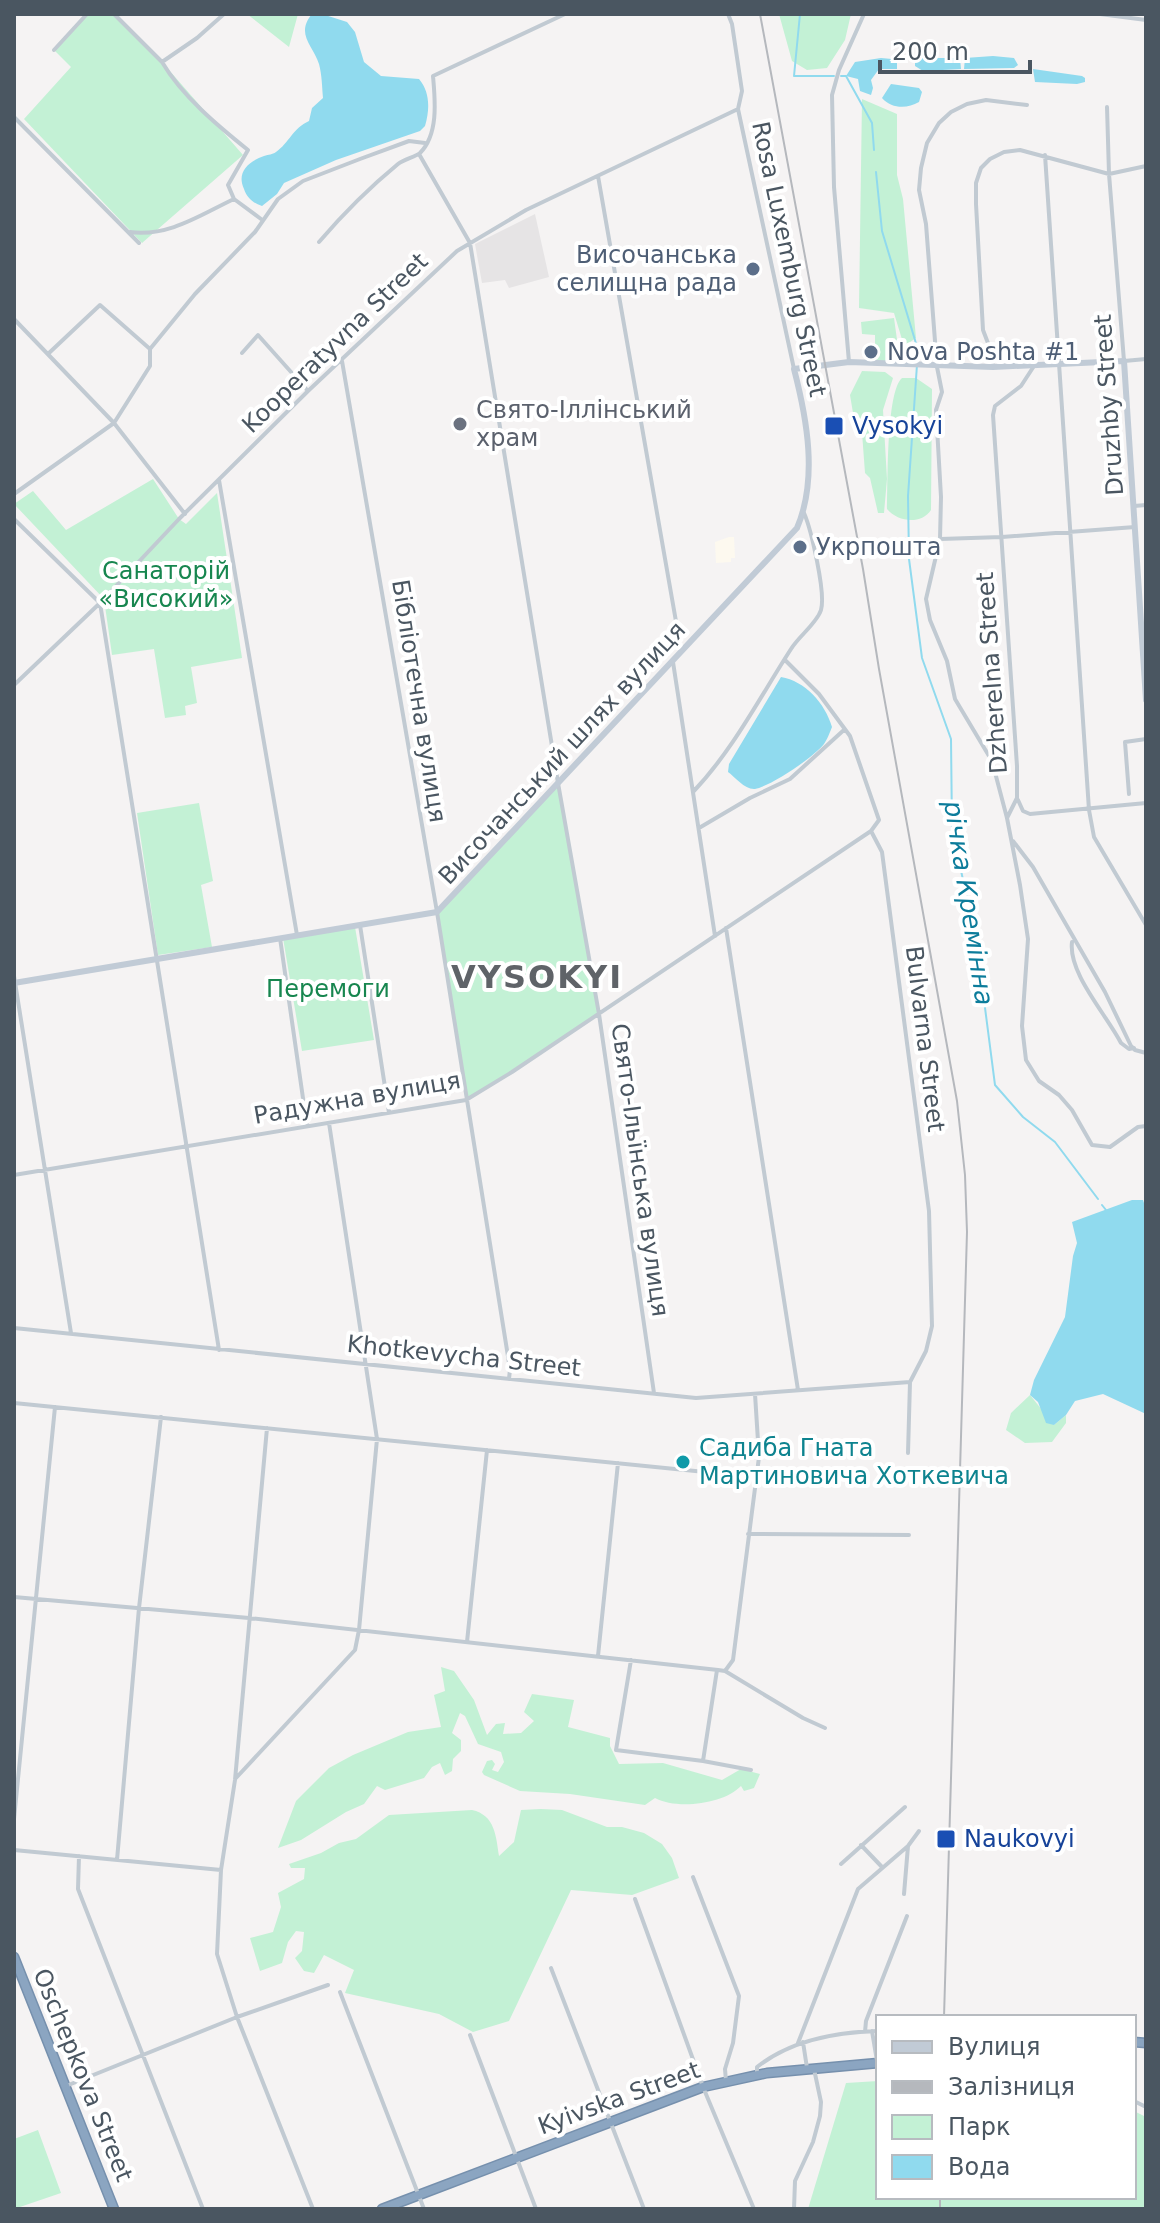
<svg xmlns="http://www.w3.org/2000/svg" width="1160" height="2223" viewBox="0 0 1160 2223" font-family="'DejaVu Sans',sans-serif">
<rect width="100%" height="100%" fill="#f5f3f3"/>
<path fill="#fdf9ef" d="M729,537h5l1,21h-4v4l-15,1 -1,-21z"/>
<path fill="#e6e4e5" d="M535,214l14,63 -40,11 -4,-8 -23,3 -7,-39z"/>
<path fill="#c3f1d5" d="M87,14h27l48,48 81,93 -101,88 -118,-124 47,-52 -17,-17z
M247,14h51l-9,33z
M779,14h72l-6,26 -18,28 -20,2 -15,-9z
M862,99l35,15v61l6,24 13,139 -12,8 -10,-33 -35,-5z
M894,318l5,36 -4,10 -20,-2v-27l-13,-1 -1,-12z
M862,371l23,1 8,6 -10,32 4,69 -3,34h-6l-8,-35 -5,-5 -4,-54 -8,-6 -3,-18z
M902,378h14l16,11 -1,121c-10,15 -33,12 -44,-1 1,-26 -1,-117 15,-131z
M153,479l26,40 7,5 31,-31 25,165 -51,9 6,36 -12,3 1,9 -21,3 -11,-69 -42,6 -8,-56 -90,-95 19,-13 33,39z
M558,783l41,231 -133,86 -29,-188z
M199,803l14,78 -12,4 11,62 -54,8 -21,-142z
M355,927l19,113 -72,11 -19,-113z
M1030,1395l24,30 12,-10v8l-14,19 -27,1 -19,-13 5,-17z
M441,1667l13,4 20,29 13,35 9,-11 9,-1 -2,11 18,-1 13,-12 -10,-9 8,-18 42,6 -6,27 42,11v8l9,18 44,-1 59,17 19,-11 19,5 -6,14 -10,3 -3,-5c-17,18 -64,24 -86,12l-10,7 -75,-11 -50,-3 -36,-16 -2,-3 5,-11 5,-1 3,4 -3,6 6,2 6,-10 -3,-10 -23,-8 -13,-28 -5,-3 -8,20 9,7v11l-8,8 -1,12 -7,4 -5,-12 -8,4 -8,11 -39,12 -8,-4 -13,18 -18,8 -45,28 -23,8 18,-47 33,-33 24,-13 55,-23 33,-5 -7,-32 11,-4z
M541,1809l21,1 45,17h15l22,6 18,11 10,14 7,20 -47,17 -61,-5 -62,131 -36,11 -34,-18 -94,-21 9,-23 -30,-15 -10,18 -10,-2 -9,-13 7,-7 2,-19 -8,-1 -8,11 -6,21 -22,8 -10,-33 23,-6 8,-25 -3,-14 26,-14 1,-11h-14l-2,-4 32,-11 18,-10 17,-4 33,-24 83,-5c23,5 24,26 27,46l15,-14 7,-32z
M878,2081v116h256v-86l12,6v92h-338l38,-126z
M38,2130l23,63 -47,16v-70z"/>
<path fill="#90daee" d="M322,14l25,8 8,10 9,30 17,14 38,3c11,13 11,30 6,47l-5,5 -84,29 -52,23 -7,11 -15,12c-9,-3 -15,-8 -18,-17 -8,-17 5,-28 20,-33 5,-2 8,-1 12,-4 13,-9 17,-24 33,-31l3,-13 11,-10c-1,-11 -1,-23 -4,-34 -6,-19 -23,-29 -8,-49z
M993,56l21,2 4,7 -4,3 -50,1 1,-11z
M881,58l11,1 5,3v7h-18l-8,11 2,8 -2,7 -11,-4 -2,-12 -12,-3 9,-14z
M915,58h45l1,11 -38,2 -8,-5z
M1033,69l49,7 3,2v4l-8,2 -42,-2z
M891,84l28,4 3,4 -3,10c-12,7 -27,7 -37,-4z
M781,677c24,4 44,26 51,50 -2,5 -5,13 -8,17 -10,13 -53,42 -69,45 -10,1 -20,-12 -27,-17l1,-8z
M1132,1200h11l3,9v205l-43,-20 -28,7 -9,14 -12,10 -8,-2 -8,-21 -8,-7 4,-15 31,-63 8,-61 4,-13 -5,-21z"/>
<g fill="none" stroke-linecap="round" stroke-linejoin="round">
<path stroke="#90daee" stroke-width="2" d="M800,14l-6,62h40
M841,76h5l26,47 2,27
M876,172l6,59 36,119 -10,146 1,63 13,99 29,81 1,89 25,118 18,139 28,32 32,25 43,57
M1102,1205l4,5"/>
<g stroke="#7690ad" stroke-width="11">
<path id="highway" d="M14,1957l100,252
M1134,2042l12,1
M382,2209l321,-122 64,-14 111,-10"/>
</g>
<path stroke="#c1cad2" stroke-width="4" d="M114,14l48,48 35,-24 27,-24
M728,14l4,10 10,67 -4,18 56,260
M1100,14l46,6
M54,50l33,-36
M162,62c20,34 56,64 86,88l-20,35 6,14 27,20
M1027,105l-41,-5 -19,4 -16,8 -12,11 -12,20 -6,25 -2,22 7,34 11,143 5,25 -6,18 5,87 -1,42 -14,60 4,21 17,41 8,38 37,62 15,57 13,67 8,54 -6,87 4,34 13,21 20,14 13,15 20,35 18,2 28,-20 8,-1
M1107,107l2,67 15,187 22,-2
M14,117l125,126
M419,154l51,89 88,540 41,231 55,379
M1045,155l44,655 5,27 52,88
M598,176l83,474
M130,232c39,5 70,-17 104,-33
M319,242c24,-28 51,-55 79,-78 6,-5 17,-7 22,-11 19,-19 15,-54 13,-77l132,-62
M14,319l100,104 71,91
M49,353l51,-48 50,44
M242,353l16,-18 50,56
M342,361l95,551 73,457 -1,10
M849,362l-15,-175 -2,-92 7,-25 25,-56
M993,367l-2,-16 -8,-21 -7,-126v-21l5,-15 9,-9 14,-7 16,-2 89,24 37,-8
M219,480l78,455
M14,494l100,-71 36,-57v-17l45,-55 60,-62 23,-33 25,-18 57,-22 49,-18 16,2
M1134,506l12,-1
M14,519l86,84 119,747
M940,539l62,-2 133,-10
M673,662l42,274
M14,685l86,-82 79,-84 129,-128 149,-140 69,-41 212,-101
M693,792c40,-42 67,-95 98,-143 8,-13 26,-26 30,-39 5,-17 -10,-81 -17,-97
M1129,794l-4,-52 21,-3
M1018,800l5,11 7,3 116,-11
M1007,818l10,-20v-32l-24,-351 2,-9 26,-20 13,-20
M699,828l51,-30 40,-19 55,-50
M871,831l11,21 47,359 3,115 -6,25 -16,31 -2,71
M1013,841l20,26 72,125 26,54 4,4 11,3
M360,925l29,188
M726,928l72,462
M280,938l27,188
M1072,942c-4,31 34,72 49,101l8,6 5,-1
M14,976l57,357
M14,1175l452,-75 46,-28 359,-241 8,-11 -29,-84 -31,-42 -34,-34
M14,1328l682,70 214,-16
M14,1403l741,74
M267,1428l-32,352 -14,90 -4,84 20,63 76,192
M748,1534l161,1
M14,1597l235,21 469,52 7,1 78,47 22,10
M467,1642l20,-192
M598,1656l20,-193
M631,1660l-15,90 87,11
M717,1670l-14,91 48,9
M725,1671l8,-11 26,-203 -4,-63
M236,1778l119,-128 4,-20 18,-191 -48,-316
M14,1819l41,-412
M861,1845l21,22
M14,1850l207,20
M79,1856l-1,33 125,320
M117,1860l22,-252 22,-191
M841,1864l64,-57
M693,1877l46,119 -6,47 -8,26 1,12
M904,1894l4,-48
M635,1899l68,188 51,122
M551,1968l93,241
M340,1992l84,217
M872,2031l5,30
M865,2032l1,-11 41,-105
M470,2035l66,174
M803,2042l4,26
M798,2043l60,-154 50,-43 11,-15
M757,2075v-8c33,-26 78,-35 121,-36
M66,2086l171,-69 91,-32
M1134,2101l12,6
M794,2209l1,-28 18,-39 7,-26 1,-14 -7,-33"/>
<path stroke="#c1cbd6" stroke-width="6" d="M14,983l423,-71 360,-384c21,-49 10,-109 -3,-159l55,-7 144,5 131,-6 22,339"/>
<use href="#highway" stroke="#8ba5c1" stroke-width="8"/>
<path stroke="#b5b8bd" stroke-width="2" d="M760,14l103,555 16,100 78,432 8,74 2,57 -23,785
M940,2209v-12"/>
</g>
<g fill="#5c6f8a" stroke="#fff" stroke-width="3">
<circle cx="753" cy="269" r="8"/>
<circle cx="871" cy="352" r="8"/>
<circle cx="800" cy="547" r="8"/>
</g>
<circle fill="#6b7280" stroke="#fff" stroke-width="3" cx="460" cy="424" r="8"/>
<g fill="#1a4fb4" stroke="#fff" stroke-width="3">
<rect x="824" y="416" width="20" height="20" rx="4"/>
<rect x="936" y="1829" width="20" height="20" rx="4"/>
</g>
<circle fill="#0f9aa8" stroke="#fff" stroke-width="3" cx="683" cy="1462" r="8"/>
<g text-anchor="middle" stroke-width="8" stroke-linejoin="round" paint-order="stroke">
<g font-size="24" fill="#4e5e75" stroke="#fff" text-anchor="start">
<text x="737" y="263" text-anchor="end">Височанська<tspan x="737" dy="28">селищна рада</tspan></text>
<text x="887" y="360">Nova Poshta #1</text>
<text x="816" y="555">Укрпошта</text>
</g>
<g font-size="24" fill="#4a5661" stroke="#fff">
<text transform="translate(789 259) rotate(78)" y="8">Rosa Luxemburg Street</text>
<text transform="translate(335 343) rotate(-44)" y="8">Kooperatyvna Street</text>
<text transform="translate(1109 405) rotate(-94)" y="8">Druzhby Street</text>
<text transform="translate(992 673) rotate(-94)" y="8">Dzherelna Street</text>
<text transform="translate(419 701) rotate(81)" y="8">Бібліотечна вулиця</text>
<text transform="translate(562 753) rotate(-47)" y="8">Височанський шлях вулиця</text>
<text transform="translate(925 1039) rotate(83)" y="8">Bulvarna Street</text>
<text transform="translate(357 1098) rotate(-10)" y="8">Радужна вулиця</text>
<text transform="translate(640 1170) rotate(82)" y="8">Свято-Ільїнська вулиця</text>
<text transform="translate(464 1356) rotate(6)" y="8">Khotkevycha Street</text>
<text transform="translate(83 2075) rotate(68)" y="8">Oschepkova Street</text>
<text transform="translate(619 2098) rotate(-20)" y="8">Kyivska Street</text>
</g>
<g font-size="24" fill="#5b616d" stroke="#fff" text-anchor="start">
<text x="476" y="418">Свято-Іллінський<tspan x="476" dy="28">храм</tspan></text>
</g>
<g font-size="24" fill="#164399" stroke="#fff" text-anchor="start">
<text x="852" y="434">Vysokyi</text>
<text x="964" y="1847">Naukovyi</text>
</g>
<g font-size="24" fill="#17864f" stroke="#fff">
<text x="166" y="579">Санаторій<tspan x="166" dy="28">«Високий»</tspan></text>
<text x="328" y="997">Перемоги</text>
</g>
<g font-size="24" fill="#0d838f" stroke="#fff" text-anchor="start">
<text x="699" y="1456">Садиба Гната<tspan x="699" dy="28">Мартиновича Хоткевича</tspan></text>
</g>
<g font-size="26" font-style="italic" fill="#0c7c9b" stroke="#fff">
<text transform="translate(969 903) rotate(81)" y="9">річка Кремінна</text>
</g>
<g font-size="32" font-weight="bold" letter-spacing="2" fill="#5f6368" stroke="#fff">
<text x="537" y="988">VYSOKYI</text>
</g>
</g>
<rect width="1160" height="2223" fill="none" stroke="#4a5661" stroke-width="32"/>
<rect x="876" y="2015" width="260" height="184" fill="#ffffff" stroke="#b7bbc0" stroke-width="2"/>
<rect x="892" y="2041" width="40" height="12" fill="#c1cbd6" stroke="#b7bbc0" stroke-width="2"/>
<text x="948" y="2055" font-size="24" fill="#4a5661">Вулиця</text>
<rect x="892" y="2081" width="40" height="12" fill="#b5b8bd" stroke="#b7bbc0" stroke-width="2"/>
<text x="948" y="2095" font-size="24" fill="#4a5661">Залізниця</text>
<rect x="892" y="2115" width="40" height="24" fill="#c3f1d5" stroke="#b7bbc0" stroke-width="2"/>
<text x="948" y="2135" font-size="24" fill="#4a5661">Парк</text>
<rect x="892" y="2155" width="40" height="24" fill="#90daee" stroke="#b7bbc0" stroke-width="2"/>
<text x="948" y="2175" font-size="24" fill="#4a5661">Вода</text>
<path d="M880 60v12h150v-12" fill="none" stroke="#4a5661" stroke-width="4"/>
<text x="892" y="60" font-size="24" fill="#4a5661" stroke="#ffffff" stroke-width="6" paint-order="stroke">200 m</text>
</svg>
